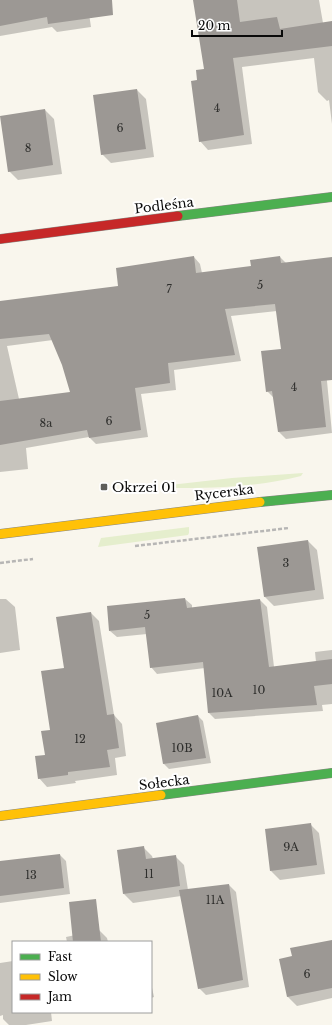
<svg xmlns="http://www.w3.org/2000/svg" width="332" height="1025" viewBox="0 0 332 1025" font-family="'Libre Baskerville',serif">
<rect width="100%" height="100%" fill="#f9f6ed"/>
<path fill="#e5eecd" d="M303,473l-2,3c-43,11 -86,12 -130,12l-1,-3 62,-7z
M189,527v6l-1,2 -90,12 3,-9z"/>
<path fill="#0003" fill-rule="evenodd" d="M0,0h87l4,27 -34,5 -5,-5 -52,9z
M194,0h125l4,23 9,-1v102l-3,-24 -2,1 -9,-9 -4,-34 -72,9 10,77 -44,6 -8,-9 -2,-60 7,-11z
M137,90l9,9 8,58 -43,6 -9,-9z
M45,110l9,9 8,55 -44,6 -9,-9z
M194,257l6,7 2,9 50,-6 28,-10 7,7 45,-6v91l-8,1 8,83 -46,6 -7,-7 -5,-34 -7,-7 15,-42 -5,-38 -46,5 10,45 -67,9 2,20 -35,4 7,43 -52,7 -7,-7 -63,11 2,21 -28,3v-170l119,-15zM53,340l10,25 8,28 -52,6 -12,-53z
M308,541l9,9 7,49 -50,7 -9,-9 -7,-49z
M0,599h6l9,8 5,43 -20,3z
M185,599l7,6v4l68,-9 7,7 7,60 42,-5 -1,-10 17,-2v54l-10,1 1,6 -108,8 -6,-6 -4,-45 -48,6 -6,-7 -4,-33 -30,3 -7,-6z
M91,613l8,8 15,94 8,9 4,32 -11,2 2,17 -42,6 1,2 -29,4 -8,-9 7,-22 5,-26 17,-38z
M198,716l5,5 8,42 -42,6 -5,-5 -7,-40z
M310,824l9,9 6,41 -45,6 -9,-9z
M143,847l9,9 1,3 22,-3 9,9 4,25 41,-5 7,7 13,95 -43,8 -7,-7 -18,-92 -48,7 -9,-9z
M60,855l6,6 4,33 -70,9v-41z
M99,930l8,8 1,4h-41l-1,-5z
M332,941v57l-35,8 -9,-9 -8,-37 13,-3z
M13,961v51h38l1,9 -26,4h-17l-6,-6v-4l-3,1v-53z
M151,983l3,14 -3,1z"/>
<path fill="#9c9894" d="M0,0h112l1,15 -65,9 -1,-7 -47,9z
M193,0h44l3,22 37,-5 3,12 52,-8v25l-99,12 11,77 -45,7 -8,-61 6,-1 -1,-10 8,-1z
M137,89l9,60 -45,6 -8,-60z
M45,109l8,56 -45,7 -8,-56z
M194,256l2,17 55,-7 -1,-6 30,-4 1,7 51,-6v123l-11,1 5,46 -48,5 -6,-41 -6,1 -5,-41 20,-2 -6,-45 -50,5 10,46 -67,8 2,20 -35,5 6,42 -52,8 -2,-8 -87,15v-44l70,-9 -8,-27 -13,-31 -49,5v-38l118,-15 -2,-18z
M308,540l7,50 -51,7 -7,-50z
M185,598l2,10 73,-9 9,68 63,-8v25l-18,2 3,19 -109,8 -5,-51 -53,6 -5,-41 -36,4 -2,-25z
M91,612l16,103 7,-1 5,34 -12,2 3,17 -42,5v3l-30,4 -3,-23 10,-1 -4,-24 9,-1 -9,-59 23,-3 -8,-51z
M198,715l8,43 -43,6 -7,-41z
M311,823l6,42 -47,6 -5,-42z
M144,846l2,13 30,-4 4,31 -57,8 -6,-44z
M60,854l4,34 -64,8v-35z
M229,884l14,96 -45,9 -19,-99z
M96,899l5,43h-28l-4,-40z
M332,940v48l-45,9 -8,-38 13,-3 -2,-8z"/>
<g fill="none" stroke-linecap="round" stroke-linejoin="round">
<g stroke="#888783" stroke-width="10">
<path id="fast" d="M178,216l154,-19
M260,502l72,-7
M161,795l171,-22"/>
</g>
<g stroke="#888783" stroke-width="10">
<path id="slow" d="M0,534l260,-32
M0,816l161,-21"/>
</g>
<g stroke="#888783" stroke-width="10">
<path id="jam" d="M0,239l178,-23"/>
</g>
<path stroke="#b7b6b5" stroke-width="2.5" stroke-dasharray="4 2" stroke-linecap="butt" d="M135,546l154,-18
M0,563l33,-4"/>
<use href="#fast" stroke="#4caf50" stroke-width="9"/>
<use href="#slow" stroke="#ffc107" stroke-width="9"/>
<use href="#jam" stroke="#c62828" stroke-width="9"/>
</g>
<rect fill="#5e5d59" stroke="#fff" stroke-width="1.5" x="100" y="483" width="8" height="8" rx="2"/>
<g text-anchor="middle" stroke-width="4" stroke-linejoin="round" paint-order="stroke">
<g font-size="11" fill="#2e2e2c">
<text x="217" y="112">4</text>
<text x="120" y="132">6</text>
<text x="28" y="152">8</text>
<text x="260" y="289">5</text>
<text x="169" y="293">7</text>
<text x="294" y="391">4</text>
<text x="109" y="425">6</text>
<text x="46" y="427">8a</text>
<text x="286" y="567">3</text>
<text x="147" y="619">5</text>
<text x="259" y="694">10</text>
<text x="222" y="697">10A</text>
<text x="80" y="743">12</text>
<text x="182" y="752">10B</text>
<text x="291" y="851">9A</text>
<text x="149" y="878">11</text>
<text x="31" y="879">13</text>
<text x="215" y="904">11A</text>
<text x="307" y="978">6</text>
</g>
<g font-size="13" fill="#0a0a0a" stroke="#fff">
<text transform="translate(164 205) rotate(-7)" y="5">Podleśna</text>
<text transform="translate(224 492) rotate(-7)" y="5">Rycerska</text>
<text transform="translate(164 782) rotate(-7)" y="5">Sołecka</text>
</g>
<g font-size="13" fill="#0a0a0a" stroke="#fff" text-anchor="start">
<text x="112" y="492">Okrzei 01</text>
</g>
</g>
<rect x="12" y="941" width="140" height="72" fill="#ffffff" stroke="#9d9d9d"/>
<rect x="20" y="954" width="20" height="6" fill="#4caf50" stroke="#9d9d9d"/>
<text x="48" y="961" font-size="12" fill="#0a0a0a">Fast</text>
<rect x="20" y="974" width="20" height="6" fill="#ffc107" stroke="#9d9d9d"/>
<text x="48" y="981" font-size="12" fill="#0a0a0a">Slow</text>
<rect x="20" y="994" width="20" height="6" fill="#c62828" stroke="#9d9d9d"/>
<text x="48" y="1001" font-size="12" fill="#0a0a0a">Jam</text>
<path d="M192 30v6h90v-6" fill="none" stroke="#0a0a0a" stroke-width="2"/>
<text x="198" y="30" font-size="12" fill="#0a0a0a" stroke="#ffffff" stroke-width="3" paint-order="stroke">20 m</text>
</svg>
